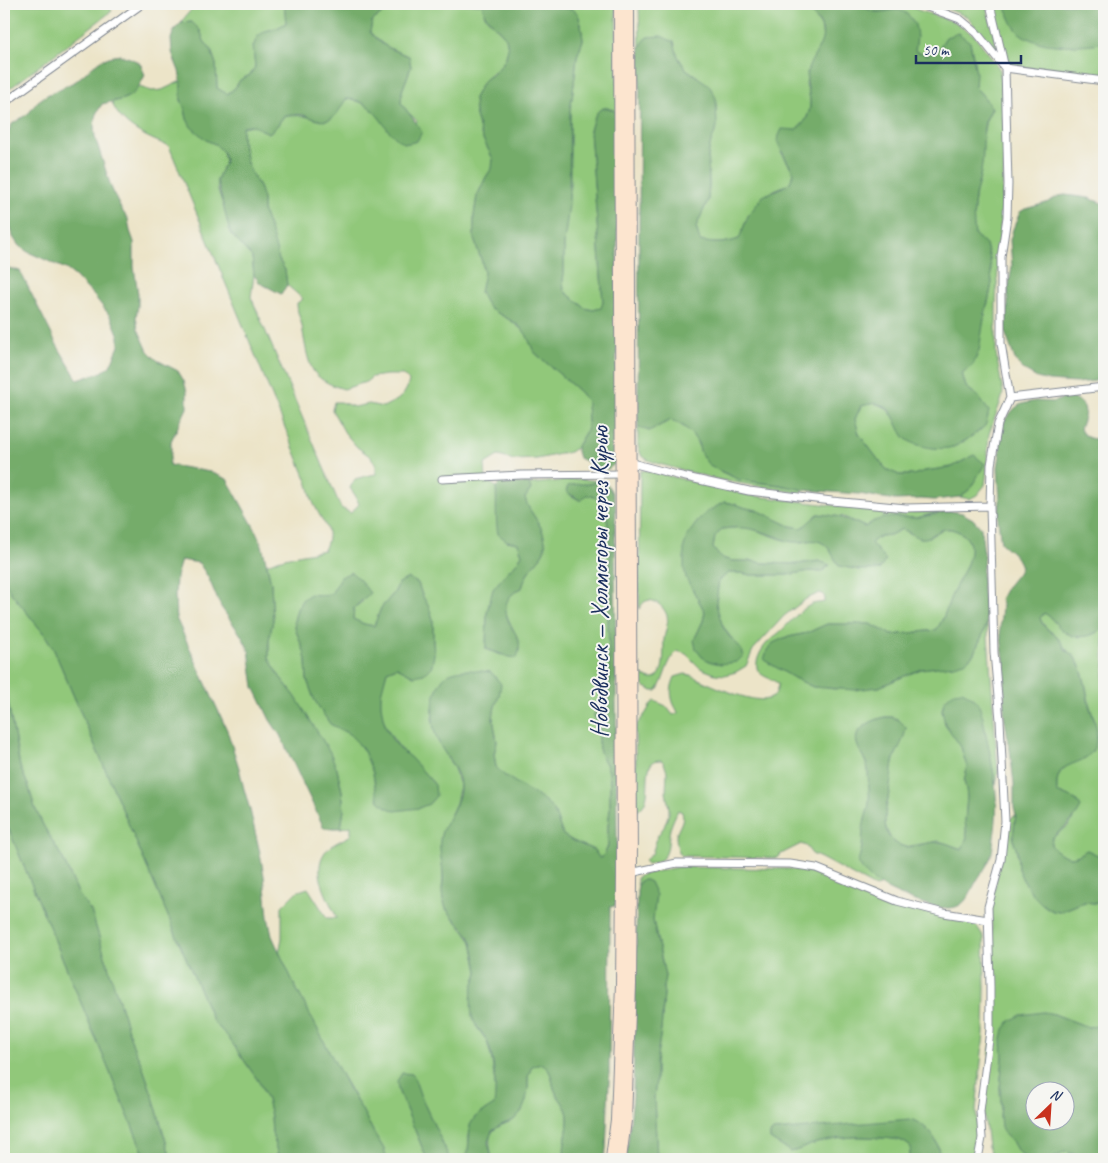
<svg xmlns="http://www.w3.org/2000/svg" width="1108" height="1163" viewBox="0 0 1108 1163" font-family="Caveat,sans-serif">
<rect width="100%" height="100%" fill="#f6f6f2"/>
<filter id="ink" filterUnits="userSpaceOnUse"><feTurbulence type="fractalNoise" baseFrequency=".02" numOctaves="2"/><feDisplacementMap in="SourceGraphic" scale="10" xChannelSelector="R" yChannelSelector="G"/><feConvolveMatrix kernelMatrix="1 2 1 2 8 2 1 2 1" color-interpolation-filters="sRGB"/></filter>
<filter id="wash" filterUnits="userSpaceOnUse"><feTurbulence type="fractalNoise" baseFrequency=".0096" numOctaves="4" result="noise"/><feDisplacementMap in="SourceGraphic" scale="20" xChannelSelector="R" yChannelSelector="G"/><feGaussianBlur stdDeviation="1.12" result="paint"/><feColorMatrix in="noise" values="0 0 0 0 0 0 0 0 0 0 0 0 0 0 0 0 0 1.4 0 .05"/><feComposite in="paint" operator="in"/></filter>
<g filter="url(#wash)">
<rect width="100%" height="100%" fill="#ece4c8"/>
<path fill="#91c87a" stroke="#567c6c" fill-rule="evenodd" d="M4,4h103l5,7 -108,82z
M195,4h89l2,19 -9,5 -12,3 -12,16 2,20 -5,8 -10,5 -5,8 -8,6 -10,-6 -1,-24 -5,-14 -7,-9 -4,-11 -8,-8 -11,1c4,-8 11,-12 14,-19z
M392,4h90l3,12 21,22 2,10 -2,9 -5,9 -17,14 -10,18 1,14 6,23 12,24 -1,9 -6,9 -9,19 -3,19v24l8,23 2,11 15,41 11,6 16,13 8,19 46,40 7,9 1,21 -2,9 -5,8 -5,9 -6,4 -33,7 -23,1 -16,-4 -13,8 1,16 10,7 1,11 10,43 11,2 4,11 -6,10 -8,7 -18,29 -3,12 -1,37 15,6 18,-12c-6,-21 -29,-40 3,-55 2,-7 5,-15 10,-21 10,-12 17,-16 11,-34 -4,-13 -15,-22 -18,-35l6,-9 -2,-5 51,-5 19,2 -13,4 -7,-1 -9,11 11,6 5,-7 8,2 6,5 4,7 3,8 4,38 -2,9 3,26 -1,17 -3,8 2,73 -6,14 -6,6 -4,8 6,17 -2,9 1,8 3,8 4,7 3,8 1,10v27l-2,17v20l-3,7 -5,6 -6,-9 -21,-9 -10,-6 -9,-24 -50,-36 -8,-8 -2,-13 3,-12 -4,-24 2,-12 4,-10 -61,-7 -3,10 -3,20 15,39 6,8 7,19 -4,18 -14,30 1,46 -1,10 1,11 3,9 19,23 7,10 6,30 -6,19 4,35 11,15 5,20 3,23 1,13 -2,9 -9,5 -16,24 -1,18 -6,6 -13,-1 -28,-61 -23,-7 29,69h-40l-3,-10 -10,-16 -12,-23 -25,-43 -42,-81 -16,-33 3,-15v-32l14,-14 12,-4 19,30h10c-8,-18 -26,-46 -12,-66 6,-8 18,-12 26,-17v-9l-10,2 3,-18 -2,-19 -5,-22 -42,-73 -15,-19 -11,-19v-18l4,-20 -2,-37 -4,-19c19,-8 38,-10 57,-14 10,-21 0,-24 -8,-42 -5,-8 -6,-18 -9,-27l-138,-335c-22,-8 -50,-21 -57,-44 13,-2 19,-6 27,-15l13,4 10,-1 19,-9v19l4,9 2,10 19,21 9,4 8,8 2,9 -8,19 1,10 11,33 1,10 22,24 2,18 -3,22 90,211 10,5 8,-9 -4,-9 -5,-7 5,-9 11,-3 10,-2v-8l-5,-9 -14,-10 -12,-14 -13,-23 2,-8h7l13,5 15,-3 14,3 14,-7 6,-5 4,-7 2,-7 -6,-6h-16l-15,2 -6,5 -22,7c-11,-3 -23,-8 -30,-17 -7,-10 -10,-34 -12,-46 -2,-9 -5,-13 -5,-23l6,-4 -16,-14 -2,-15 -6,-10 -16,-49v-12l-4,-12 -7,-13 -5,-11 -5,-25v-11l9,-2 18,8 8,-7 6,-9c14,-3 25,-1 38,4l19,-12 5,-10c29,1 35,23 53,41l19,-19 -9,-9 -7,-9 1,-12 9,-24 -2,-11c-17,-6 -28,-11 -39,-24l2,-11 10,-7zM399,583h19l4,12 7,12 4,12v23l1,12 -20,22 -17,-9 -10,4c-2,7 -5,15 -6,22 -5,43 31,64 54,92l-56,16 -3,-10 -3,-18 -9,-22 -6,-8 -9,-9 -19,-11 -16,-24 -7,-19 -1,-20 -2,-9 -8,-20 -2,-10 3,-12 13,-14h11l10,-1 32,7 -9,7 -1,11 11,5 10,2 7,-18 13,-15z
M549,4h67l2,109c-18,-13 -24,1 -28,18l13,171 -1,6 -9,2 -8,-2 -21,-17 -1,-10 1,-8v-30l6,-55v-77l4,-27 3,-28 6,-16 -2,-16 -3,-10 -5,-5 -17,-2z
M639,4h156l19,12 7,10 2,13 -15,33 -2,12 4,14v11l-5,13 -9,8 -15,22 7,11 6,10 -5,11 -15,6 -18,16 -8,10 -9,23c-15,5 -24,5 -39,2l-4,-14 12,-27 1,-15 -1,-30 3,-14 6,-13 -19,-51 -12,-8 -8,-12 -4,-15 -26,-5 -8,10z
M860,4h44l14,6 37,12 19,13 15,19 11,16 5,77 -9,157v50l7,38 -1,6 -13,36 -1,13v16l-3,22 -8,10 -8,4 -9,-2 10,-8 4,-34 -22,12 -27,4 -12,4h-14l-13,-6 -9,-11 -18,-24 -4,-15 6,-13 13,-3 11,4 8,9 12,22 10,6 38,3 11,-5 21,-17 -7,-29 -12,-9 -4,-14 11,-8 16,-67 3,-15 -2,-24 -4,-14 -11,-10 -2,-14 1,-15 2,-15 4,-13 3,-43 3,-15 6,-12 -8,-11 -9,-10c1,-16 -1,-30 -5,-45l-24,-5 -7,11 -11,7 -13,-4 2,-15 -26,-26c-13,2 -21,3 -31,-6z
M935,4h51l12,48 -8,-5 -19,-26 -3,-4z
M993,4h12l2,7 8,16 6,7 9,4 30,7 44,-2v35l-97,-12z
M671,420c11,5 23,12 27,25 3,7 5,14 11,19 20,16 45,18 69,21 9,1 18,3 26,5l-4,3 -80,-13 -61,-16 -11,-4 -7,-5 -3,-9v-19l11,4z
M645,470l102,25 83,10 74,7h35l-23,6 -21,-1 -21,4 -9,6 -21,-10 -26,-3 -15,14 -13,-2 -33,-16 -11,-2 -11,-4 -11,-2 -30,90 11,20 -2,9 -9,19 44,5c-12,-12 -20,-24 -22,-41 0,-8 2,-17 3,-24l10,-7h12l10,2h36l23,-4 11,1 8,-6 -10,-5 -22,3 -34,-1 -11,-2h-21l-11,-4 -7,-9 2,-11 7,-8 21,-2 10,2 31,11 20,2 10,-3 9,4 7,7 9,16 20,4 19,-19 -8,-8 10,-7 10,-1 12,-6c5,2 12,7 17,8 13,4 20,-11 32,-8 37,10 11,43 2,63 -6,13 -8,26 -17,38l-44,5 -22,-11h-43l-20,9 -23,5 -20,22 30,18 19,9h9l11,2 46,-2 42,-18 21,-3 31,-11 10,-21 4,-11 11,149 -2,13 -14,-68 -34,-20 -4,5 -2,8 19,37 6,20 -3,15 2,6 1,9 -2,24 2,16 -5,12 -23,-8 -34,6 -8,-3 -6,-5 -4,-8 -3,-11 1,-8 3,-12 4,-35 14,-38 -7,-7 -7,-3h-8l-8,3 -7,4 -7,5 -5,6v8l11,25 2,32 -2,12 -3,7 -3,29 -2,7 10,23 12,7 -7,2 -54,-29 -9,-4 -6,-8 -5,-2 -20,10 -3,4 -96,-2 -4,-3c0,-5 -2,-12 -2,-17 2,-9 9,-15 6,-24l-4,-2c-3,6 -6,13 -8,19 -4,19 2,32 -23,35l-3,-3 8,-7 6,-19 6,-8 5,-14v-5l-3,-16 1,-20 -3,-9 -3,-3c-24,-1 -3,40 -24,51l-2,-82 2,-5 9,-11 5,-9 4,-3 11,5 7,9 5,-2c-1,-4 -4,-7 -5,-11 -3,-9 -2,-16 2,-25l10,-3 5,1c17,8 61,29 78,24 7,-1 9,-8 10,-15 -5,-6 -19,-7 -21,-16 -2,-9 6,-22 13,-28 4,-4 8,-6 12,-10 9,-9 18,-20 30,-26 3,-1 8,-1 12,-2l1,-4 -2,-4 -3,-1 -14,6 -22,17 -31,34 -7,16 -10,6 -11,3 -10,-1 -15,-6 -14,-14 -9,-3c-11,11 -12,28 -20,40h-5l-13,-8v-9c3,1 8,4 11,5 17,2 13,-31 14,-40 1,-8 5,-16 3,-23 -2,-8 -12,-18 -21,-15 -3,1 -5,5 -7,8l1,-138z
M4,579l7,14 34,42 9,15 159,371 15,16 31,45 8,18 4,16 1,17 5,19 1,7h-107l-17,-59 -12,-35 -9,-19 -42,-135 -12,-16 -16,-36 -20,-34 -8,-17 -7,-23 -8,-18 -12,-65 -4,-16z
M1044,613c8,4 10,10 17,16 13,12 31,9 43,-2v231l-17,-8c-4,2 -7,5 -11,6 -9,4 -20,-5 -25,-11l1,-7 16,-12 6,-7 2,-19 -19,-8c-2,-19 6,-26 23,-32l15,-40c-10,-20 -7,-46 -21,-64 -1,-1 -6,-4 -6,-5 -5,-5 -8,-11 -13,-16 -6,-5 -12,-9 -15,-17z
M1016,815l-2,13v15l3,7 1,19 5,11 11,16 13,12 6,3 6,1 25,-10 20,2v122h-5l-11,1 -34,-13 -11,-2 -40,37v9l-3,30 1,18 -1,11 5,18 7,6 5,9 10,9h-33l-6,-12 -4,-34 8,-83 2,-47 -3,-76 17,-87z
M4,818l142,341h-142z
M678,867l113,2 25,4 77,32 69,15 14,5 8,12 1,51 -1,46 -8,76 2,26 -5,23h-35c3,-12 -4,-22 -12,-31l-153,3 -3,3v5l21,13c9,-2 17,-7 26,-9 16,-4 33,-7 50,-6 5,0 10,1 16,1 10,1 21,1 28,10l-1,5v6h-10l-12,-4 -11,4h-73l-8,-1 -4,1h-135l-3,-61 2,-19v-16l5,-33 3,-36 -1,-6 2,-12 -12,-56v-5l-12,-35 -3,5 -1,-2v-6l7,-3z
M543,1064c9,8 8,13 11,24 3,10 13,17 14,28 1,15 -6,28 -3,43h-73c-5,-26 -4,-29 22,-39l14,-31v-12l4,-12z
M1065,1152l9,2 8,5h-30z"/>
<path fill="#74ac6a" stroke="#486e64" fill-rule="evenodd" d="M284,4h108l-10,10 -10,7 -2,11c10,13 23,19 39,24l2,11 -9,24 -1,12c7,10 15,18 21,29l-5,9c-4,1 -8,3 -12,2 -7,-2 -11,-7 -16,-12 -13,-17 -20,-31 -43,-32 -4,6 -8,16 -15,20 -9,5 -19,-2 -28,-4 -6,-1 -13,0 -20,2l-6,9 -8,7 -18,-8 -9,2v11l5,25 5,11 7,12 4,13v12l9,24 7,25 6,10 2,15 -6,9 -21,-11 -6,-8 -2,-18 -22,-24 -13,-53 8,-19 -2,-9 -8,-8 -9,-4 -15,-13 -4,-8 -2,-10 -4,-9v-19l-2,-10 -4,-10 -3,-9 -1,-13 3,-9 7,-7 11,-1 8,8 4,11 7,9 5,14 1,24 10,6 8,-6 5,-8 10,-5 5,-8 -2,-20 4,-10 8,-6 12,-3 9,-5z
M482,4h67l7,3 17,2 5,5 3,10 2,16 -6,16 -3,28 -4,27 -1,94 -5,38v30l-1,8 1,10 21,17 8,2 8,-2 2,-6 -13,-171c4,-17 10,-31 28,-18l-2,350 -8,6 -11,-2 -18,-9 -3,-10 10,-17 2,-9 -1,-21 -7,-9 -46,-40 -8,-18 -7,-8 -9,-6 -20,-11 -5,-7 -5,-10 4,-19 -2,-11 -8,-23v-24l3,-19 9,-19 6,-9 1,-9 -12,-24 -6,-23 -1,-14 10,-18 9,-6 8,-8 5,-9 2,-9 -2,-10 -21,-23z
M795,4h65c4,3 12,8 17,8 14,0 22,-7 33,5 9,10 7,22 5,34l13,4 11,-7 7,-11 12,-4 12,9 6,31 -1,14 9,10 8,11c-2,5 -5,9 -7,14 -3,14 -1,29 -3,43 -1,10 -4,18 -6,27 -3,15 -3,29 -1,43l11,10 4,14 2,24 -3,15 -4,14 -6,39 -6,14 -11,8 4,14 12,9 11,15c-1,4 -2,11 -4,15 -5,5 -25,19 -32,21 -12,4 -39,0 -48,-9 -8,-9 -10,-26 -21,-32 -8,-4 -14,-2 -23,0l-6,13 4,15 18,24 9,11 13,6h14l12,-4 27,-4 22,-12 11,9 -15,25 -10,8 -26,3 -13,-1 -25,1 -37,-6 -55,-4 -24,-5 -40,-5 -22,-10 -10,-6 -7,-10 -3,-11 -7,-10 -9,-8 -11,-5 -22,11 -11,-4 2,-380 7,-10 14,-1 13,6 4,15 8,12 23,16 7,13 1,30 -6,13 -3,14 1,30 -1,15 -12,27 4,14c15,3 24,3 39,-2l9,-23 15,-20 26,-12 5,-11c-6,-11 -13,-21 -17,-33l5,-11 14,1c7,-6 10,-9 13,-18 4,-13 -4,-26 -2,-39 3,-16 21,-30 14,-47 -4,-11 -17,-17 -26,-22z
M1005,4h99v39c-26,2 -58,7 -82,-8 -9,-6 -14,-21 -17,-31z
M120,55l10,3 10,5 5,12c-12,25 -18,23 -43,29l-6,10 -2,12 1,11 16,50 10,22 7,10 2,12 4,11v25l4,27v12l-2,11 2,12 10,22 9,9 21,11 6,10 3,11v16l-16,33v12l-2,12 19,3 22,4 17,7 27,48 8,18 9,38 2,37 -4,20v18l11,19 15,19 35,56 7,17 5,22 2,19 -3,18h-17l-44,-93 -10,-15 -16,-33 -5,-37 -8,-15 -20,-28 -13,-30 -9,-14 -18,-3 -5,17 -1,19 1,22 51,112 12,38 5,21 6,21 10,43 4,23 4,41 4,19 23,50 54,103 13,21 12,23 10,16 3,10h-109l-1,-7 -5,-19 -1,-17 -4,-16 -8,-18 -31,-45 -15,-16 -159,-371 -9,-15 -34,-42 -7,-14v-312l16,4 37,74 21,35 24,-8 8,-6 9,-20v-10l-7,-17 -5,-7 -12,-15 -20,-21 -9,-7 -38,-17 -9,-6 -6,-9 -8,-33 -1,-64 8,-16 17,-11 8,-11 8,-6 31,-15 23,-20 10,-4z
M1065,195l24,3 15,6v79l-2,8 2,7v76l-2,4 -7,3 -19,2 -27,-2 -12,-3 -12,-7 -9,-9 -11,-30 3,-25v-17l4,-24 -2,-26 3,-11 7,-17 5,-3 21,-6 13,-7z
M1067,396c22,7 20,14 13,33 5,10 13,11 24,9v189c-12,11 -30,14 -43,2 -6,-5 -9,-12 -17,-16l-4,5c3,11 10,12 17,19 4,4 6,9 9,13 3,2 6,5 9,8 9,12 11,32 14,47 3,10 8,19 8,30 0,6 -2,13 -6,18 -14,16 -37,6 -34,39l19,8 5,7c-7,15 -17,20 -29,31l-1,7c5,6 16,15 25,11 4,-1 7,-4 11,-6l17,8v46l-20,-2 -25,10 -6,-1 -11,-7 -8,-8 -11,-16 -5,-11 -1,-19 -3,-7 -1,-8 3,-20 -2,-7v-24l-4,-34 -6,-35 1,-48 -5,-37 2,-26 -2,-5 6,-11 12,-15 3,-6c-5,-14 -10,-15 -20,-24l-3,-23 2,-19 -2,-34 2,-12 1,-26 5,-11 9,-10 6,-4 14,-3 20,1z
M599,481c7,1 9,4 12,10 6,12 5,21 4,34l2,329 -1,47 -1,5 -5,1 -1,175 -3,68 -3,9h-38c-3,-15 4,-28 3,-43 -1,-11 -11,-18 -14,-28 -3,-11 -2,-16 -11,-24l-11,2 -4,11v12l-2,12 -4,10 -8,9 -13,5 -9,6 -4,11 4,17h-30l6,-6 2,-28 5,-8 19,-12c3,-16 0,-51 -8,-66 -5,-8 -12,-14 -14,-23 -1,-6 -1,-20 0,-26 1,-6 5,-12 6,-18 0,-3 -5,-27 -6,-30 -6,-17 -26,-25 -29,-43 -2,-7 0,-13 0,-19 1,-17 -7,-32 -1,-49 6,-13 19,-31 18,-45 0,-16 -17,-32 -23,-47 -8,-17 -6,-61 16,-67 12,-4 25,-1 38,0l10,12 -2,12 -4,10 -2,12 4,24 -3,12 2,13 8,8 41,26 9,10 9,24 10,6 21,9 6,9 5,-6 3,-7v-20l2,-17v-27l-1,-10 -3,-8 -4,-7 -3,-8 -1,-8 2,-9 -6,-17 4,-8 6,-6 6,-15 -2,-62c0,-12 5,-23 4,-35 0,-8 -2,-16 -2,-24 -1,-4 1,-7 1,-11 0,-7 -2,-13 -2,-20 -3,-17 -1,-36 -23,-39l-5,6c-5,-4 -11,-6 -15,-10l2,-5c11,-4 19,0 31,-5z
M501,482l28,2 2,5 -6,9c3,13 14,22 18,35 6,17 -1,22 -11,34 -5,6 -8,14 -10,21 -19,9 -20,22 -10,40 3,4 6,9 7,14 1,6 0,10 -2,16l-8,-1 -23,-8 1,-37 6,-23 15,-18 8,-7 6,-10 -4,-11 -11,-2 -9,-7c-3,-16 -1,-31 -2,-47z
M724,502l11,2 11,4 11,2 33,16 12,2 16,-14c20,1 29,5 47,13l9,-6 10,-3 11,-1 21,1 35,-7 11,2 11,6 8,9 3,27 -2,23 1,12 4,33 -4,11 -10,21 -8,7 -11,3 -33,4 -42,18 -24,3 -42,-3 -19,-9 -30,-18 3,-10 6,-7 11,-5 23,-5 20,-9h43l22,11 44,-5c9,-12 11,-25 17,-38 9,-20 35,-53 -2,-63 -13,-3 -19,12 -32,9 -5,-2 -12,-7 -17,-9l-12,6 -10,1 -9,7 15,17 -7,10h-20l-20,-4c-5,-7 -8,-17 -15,-22 -10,-7 -19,-1 -30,-2 -7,0 -13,-4 -19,-6 -20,-7 -31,-10 -53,-7l-7,8 -2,11 7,9 11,4h21l11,2 34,1 22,-3 11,4 -9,7 -11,-1 -23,4h-36l-10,-2h-12l-10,7 -3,24 7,23 6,9 9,9 6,10 -7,7 -16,2 -10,-2 -9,-5 -6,-8 -2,-9 9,-19 2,-9 -19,-34 -2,-10v-22l3,-10 13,-18 7,-6z
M351,572l9,8 10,13 -16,15 -1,11 11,5 10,2 7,-18 13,-15 5,-10 9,-5 10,5 4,12 7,12 4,12v23l1,12 -2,12 -8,8 -10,2 -17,-9 -10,4 -6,23v11l2,12 3,11 6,11 9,11 10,8 24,27 1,11 -7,8 -10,4 -24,3 -9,-4 -7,-6 -3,-10 -3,-18 -9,-22 -6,-8 -9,-9 -19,-10 -10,-15 -6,-10 -7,-19 -1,-20 -2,-9 -8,-20 -2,-10 3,-12 5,-9 8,-6 11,1 10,-1 10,-17z
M4,686l4,16 12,65 8,18 7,23 8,17 20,34 16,36 12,16 42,135 9,19 12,35 17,59h-25l-142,-341z
M962,691c6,3 12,6 15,11 6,10 7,22 9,33 8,36 14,65 8,102 -1,6 -1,13 -3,19 -3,10 -10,17 -15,26 -5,9 -9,20 -18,24 -12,6 -37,-3 -48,-7 -20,-8 -43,-17 -52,-37 1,-5 3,-10 4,-15 1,-9 0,-18 3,-27 1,-6 4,-12 4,-18 1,-9 -1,-22 -1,-31 0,-12 -15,-24 -11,-36 4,-11 27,-21 37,-17 5,1 8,5 12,9 -1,12 -8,21 -12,32 -3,8 -2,18 -4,26 -2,20 -15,52 12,61 11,3 23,-4 34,-4 8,-1 18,5 26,7l5,-12 -2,-16 2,-24 -1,-9 -2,-6 3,-15 -6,-20 -16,-23 -3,-14 2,-8 4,-5 6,-5z
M641,880h5l4,2 6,13 -3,25 12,56 -2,12 1,6 -3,36 -5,33v16l-2,19 3,61h-31l7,-62 4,-206 1,-6z
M1043,1012l11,2 34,13 11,-1h5v133h-22l-8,-5 -9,-2 -13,7h-25l-10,-9 -5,-9 -7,-6 -4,-8 -1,-10 1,-11 -1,-18 3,-30 -1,-19 2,-10 6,-8 11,-6zM1036,1090h30v30h-30z
M402,1073l11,1 8,23 28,60 7,2h-29l-29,-69 -1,-9z
M910,1119c16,5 33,23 28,40h-28v-6l1,-5c-6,-9 -18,-9 -28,-10 -6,0 -11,-1 -16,-1 -17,-1 -34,2 -50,6 -9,2 -17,7 -26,9l-21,-13v-5l3,-3z"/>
</g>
<g filter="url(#ink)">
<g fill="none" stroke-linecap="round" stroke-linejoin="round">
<g stroke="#848a93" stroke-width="9">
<path id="service" d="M919,4l41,15 17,14 28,35 3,116 -1,33 -6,40v86l9,55 -12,26 -7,41 -1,41 4,146 6,68 5,101 -4,39 -13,47 2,79v45l-10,80 2,27 -4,21
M990,4l15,64 99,13
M4,103l138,-99
M1010,398l94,-11
M628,462l49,13 72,16 83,10 74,7 84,-2
M442,479l79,-4 103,-1
M630,873l47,-10 113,1 26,4 81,33 47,12 44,7"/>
</g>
<g stroke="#848a93" stroke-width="22">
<path id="secondary" d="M616,1159l5,-39 5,-136 1,-110 -3,-870"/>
</g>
<use href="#service" stroke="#fff" stroke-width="7"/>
<use href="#secondary" stroke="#fce5cf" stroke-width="20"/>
</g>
</g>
<g text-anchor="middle" stroke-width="4" stroke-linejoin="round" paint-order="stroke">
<g font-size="25" fill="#1b2f5e" stroke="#f6f6f2">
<text transform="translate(599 582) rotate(-90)" y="9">Новодвинск — Холмогоры через Курью</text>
</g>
</g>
<rect width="1108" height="1163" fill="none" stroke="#f6f6f2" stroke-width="20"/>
<g transform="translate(1050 1106) rotate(25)"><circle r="24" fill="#f6f6f2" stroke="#9ea6b7"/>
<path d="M0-4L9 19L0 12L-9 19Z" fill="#c8321e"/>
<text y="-8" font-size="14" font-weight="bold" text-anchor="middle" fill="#1b2f5e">N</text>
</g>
<path d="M916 55v8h105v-8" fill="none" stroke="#1b2f5e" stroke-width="2.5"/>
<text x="923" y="55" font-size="15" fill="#1b2f5e" stroke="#f6f6f2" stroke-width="4" paint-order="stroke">50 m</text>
</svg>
